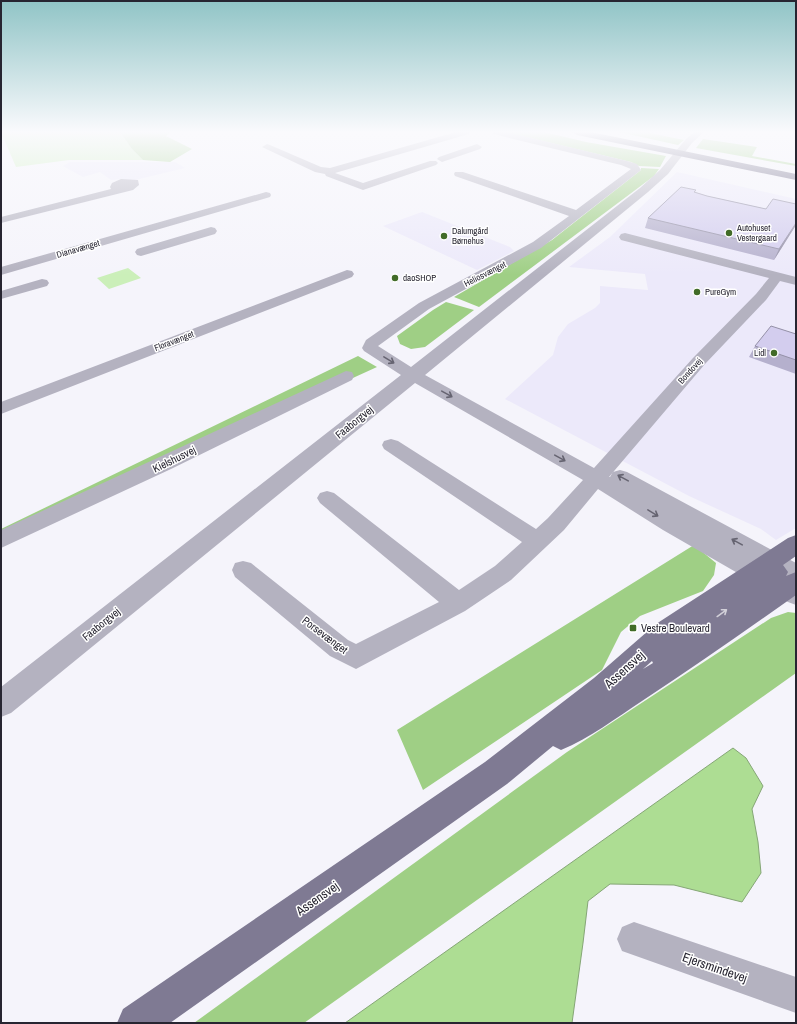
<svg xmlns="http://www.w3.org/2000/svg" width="797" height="1024" viewBox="0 0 797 1024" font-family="'Archivo Narrow',sans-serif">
<rect width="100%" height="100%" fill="#f5f4fb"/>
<path fill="#ece9fa" d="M645,132h47l-8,8z
M70,162h105l10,6 -50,12h-12l-2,-1 -10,1 -11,-8 -17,5 -20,-11z
M677,172l119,27v329l-20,12 -15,-11 -72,-33 -184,-97 48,-44 5,-18 10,-13 27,-16 5,-5v-17l48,4 -3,-16 -76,-7 41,-30z
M422,212l88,35 4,4 -37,19 -94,-44z"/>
<path fill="#cbefb9" d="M1,132h119l12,17 11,11h-74l-53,7z
M128,268l13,10 -32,11 -12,-11z"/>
<path fill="#9fcf85" d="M120,132h51l-5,4 26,13 -22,13 -27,-2 -11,-11z
M505,132h39l42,10 80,14 -6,11 -21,-1 -8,-4z
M619,132h26l39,8 -6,5z
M703,139l54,8 -5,9 44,8v2l-100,-18z
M641,168l18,1 -5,7 -175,131 -25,-10 98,-57 89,-70z
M446,302l28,8 -49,37 -14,2 -11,-5 -3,-8 36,-26z
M358,356l19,11 -376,171v-9z
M694,545l22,18 -2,12 -11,16 -63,25 -19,16 -19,38 -179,120 -26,-60z
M788,612l8,1v60l-492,350h-110l373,-271 204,-134z"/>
<path fill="#addd93" stroke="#85a676" d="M733,748l13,10 17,28 -11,23 6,33 3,31 -19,29 -68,-17 -64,-1 -22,17 -5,42 -11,80h-227z"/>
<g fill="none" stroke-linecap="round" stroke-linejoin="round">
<path fill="#b4b2c0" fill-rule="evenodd" d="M456,132h14l-1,2 -134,39 28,10 67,-22h6l2,2 -2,2 -73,25 -37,-14 -1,-2 -10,-2 -53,-25 5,-3 3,1 51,22 9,1z
M492,132h15l120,29 10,3 4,6 -100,78 -112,61 -51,37 33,21 229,-179 20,-18 26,-31 8,-7h10l-12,11 -24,31 -20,18 -223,183 169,93 99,-110 63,-64 13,-16 -148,-38 -2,-3 2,-3 4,-1 171,44v8l-16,-4 -14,19 -61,64 -96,113h1l3,-5 7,-2 7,2 169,91v42l-8,-3 -125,-72 -65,-41 -34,41 -53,50 -46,31 -109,58 -26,-13 -95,-79 -3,-7 3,-7 8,-2 8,2 97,77 8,4 83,-42 -119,-99 -3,-5 3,-5 7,-2 7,2 125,97 36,-24 27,-24 -138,-93 -2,-4 2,-4 7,-2 7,2 138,88 12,-11 35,-38 -168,-97 -404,330 -10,4v-30l400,-312 -37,-24 -2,-3 4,-8 53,-37 114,-61 36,-26 -114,-40 -1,-2 1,-2h8l113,38 55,-41 -10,-4 -128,-31z
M477,144l5,3 -2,2 -38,13 -5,-3 2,-2z
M121,179l17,1 1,5 -6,5 -132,33v-6l110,-28 -1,-2 2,-4z
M266,192l4,1 1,2 -1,2 -269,78v-8z
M211,227l4,1 2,3 -2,3 -74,22 -4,-1 -2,-3 2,-3z
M347,270l5,1 2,3 -2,3 -351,137v-12z
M42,279l5,1 2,3 -2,3 -46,13v-8z
M346,371l6,1 2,4 -2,4 -181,89 -170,79v-18z
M634,922l162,55v36l-174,-62 -5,-12 5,-12z"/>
<path fill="#7f7a93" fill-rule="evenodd" d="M796,535v21l-13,9 5,7 -2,4 10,-4v23c-51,36 -102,72 -154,106 -26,17 -52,37 -81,49l-8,-4 -46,38 -337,239h-53l6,-14 362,-247 109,-84 62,-54 132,-86zM652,661l1,2 -10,6z"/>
<path fill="#6b6683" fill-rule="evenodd" d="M572,132h19l205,42v6l-219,-45z"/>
</g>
<path fill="#b5b0cd" d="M696,190l-1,2 12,4 59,13 30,-5v21l-22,35 -129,-32 3,-10z
M796,334v40l-47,-17 6,-11z"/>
<path fill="#9490a7" d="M796,223v2l-22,35 5,-11z"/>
<path fill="#d3cdee" stroke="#9490a7" d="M681,187l15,3 -2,2 13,4 59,13 7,-10 23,5v19l-17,26 -131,-31z
M771,326l25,8v26l-41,-14z"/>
<defs><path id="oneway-shaft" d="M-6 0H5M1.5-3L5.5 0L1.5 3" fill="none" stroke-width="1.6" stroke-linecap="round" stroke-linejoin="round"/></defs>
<g stroke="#666471">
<use href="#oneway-shaft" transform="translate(389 360) rotate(31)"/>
<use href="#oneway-shaft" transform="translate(447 394) rotate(29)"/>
<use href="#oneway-shaft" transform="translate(560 458) rotate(29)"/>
<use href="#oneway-shaft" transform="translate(623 478) rotate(-151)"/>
<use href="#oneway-shaft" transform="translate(653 513) rotate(31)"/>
<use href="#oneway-shaft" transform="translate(737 542) rotate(-151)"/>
</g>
<use stroke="#d2d0d9" href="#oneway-shaft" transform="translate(722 613) rotate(-36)"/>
<linearGradient id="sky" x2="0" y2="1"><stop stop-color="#90c4c6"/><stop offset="0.48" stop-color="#fafafd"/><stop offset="1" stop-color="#fafafd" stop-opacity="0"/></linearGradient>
<rect width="797" height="275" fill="url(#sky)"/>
<g fill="#416b27" stroke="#fff" stroke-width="1.5">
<circle cx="729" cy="233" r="4"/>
<circle cx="444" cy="236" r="4"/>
<circle cx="395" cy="278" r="4"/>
<circle cx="697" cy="292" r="4"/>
<circle cx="774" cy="353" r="4"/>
<rect x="629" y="624" width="8" height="8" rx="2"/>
</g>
<g text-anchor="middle" stroke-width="3" stroke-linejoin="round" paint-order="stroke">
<g font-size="9" fill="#272531" stroke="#fff" text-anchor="start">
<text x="737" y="231">Autohuset<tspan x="737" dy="10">Vestergaard</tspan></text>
<text x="452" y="234">Dalumgård<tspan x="452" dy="10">Børnehus</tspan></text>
<text x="403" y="281">daoSHOP</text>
<text x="705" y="295">PureGym</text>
<text x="766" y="356" text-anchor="end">Lidl</text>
</g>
<g font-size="9" fill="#272531" stroke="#fff">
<text transform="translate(78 249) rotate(-16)" y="3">Dianavænget</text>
<text transform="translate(485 274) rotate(-27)" y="3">Heliosvænget</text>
<text transform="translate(174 341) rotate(-21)" y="3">Floravænget</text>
<text transform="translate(690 371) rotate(-48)" y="3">Bondovej</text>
</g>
<g font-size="11" fill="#272531" stroke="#fff">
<text transform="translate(354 422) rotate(-39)" y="4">Faaborgvej</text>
<text transform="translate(174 459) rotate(-26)" y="4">Kielshusvej</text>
<text transform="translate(101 624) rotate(-39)" y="4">Faaborgvej</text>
<text transform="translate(325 635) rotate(37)" y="4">Porsevænget</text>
</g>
<g font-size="11" fill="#272531" stroke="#fff" text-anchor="start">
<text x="641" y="632">Vestre Boulevard</text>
</g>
<g font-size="13" fill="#272531" stroke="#fff">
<text transform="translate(624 669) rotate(-42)" y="5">Assensvej</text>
<text transform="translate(317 898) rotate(-35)" y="5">Assensvej</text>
<text transform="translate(715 967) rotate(19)" y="5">Ejersmindevej</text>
</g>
</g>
<rect width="797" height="1024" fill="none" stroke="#272531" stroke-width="4"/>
</svg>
